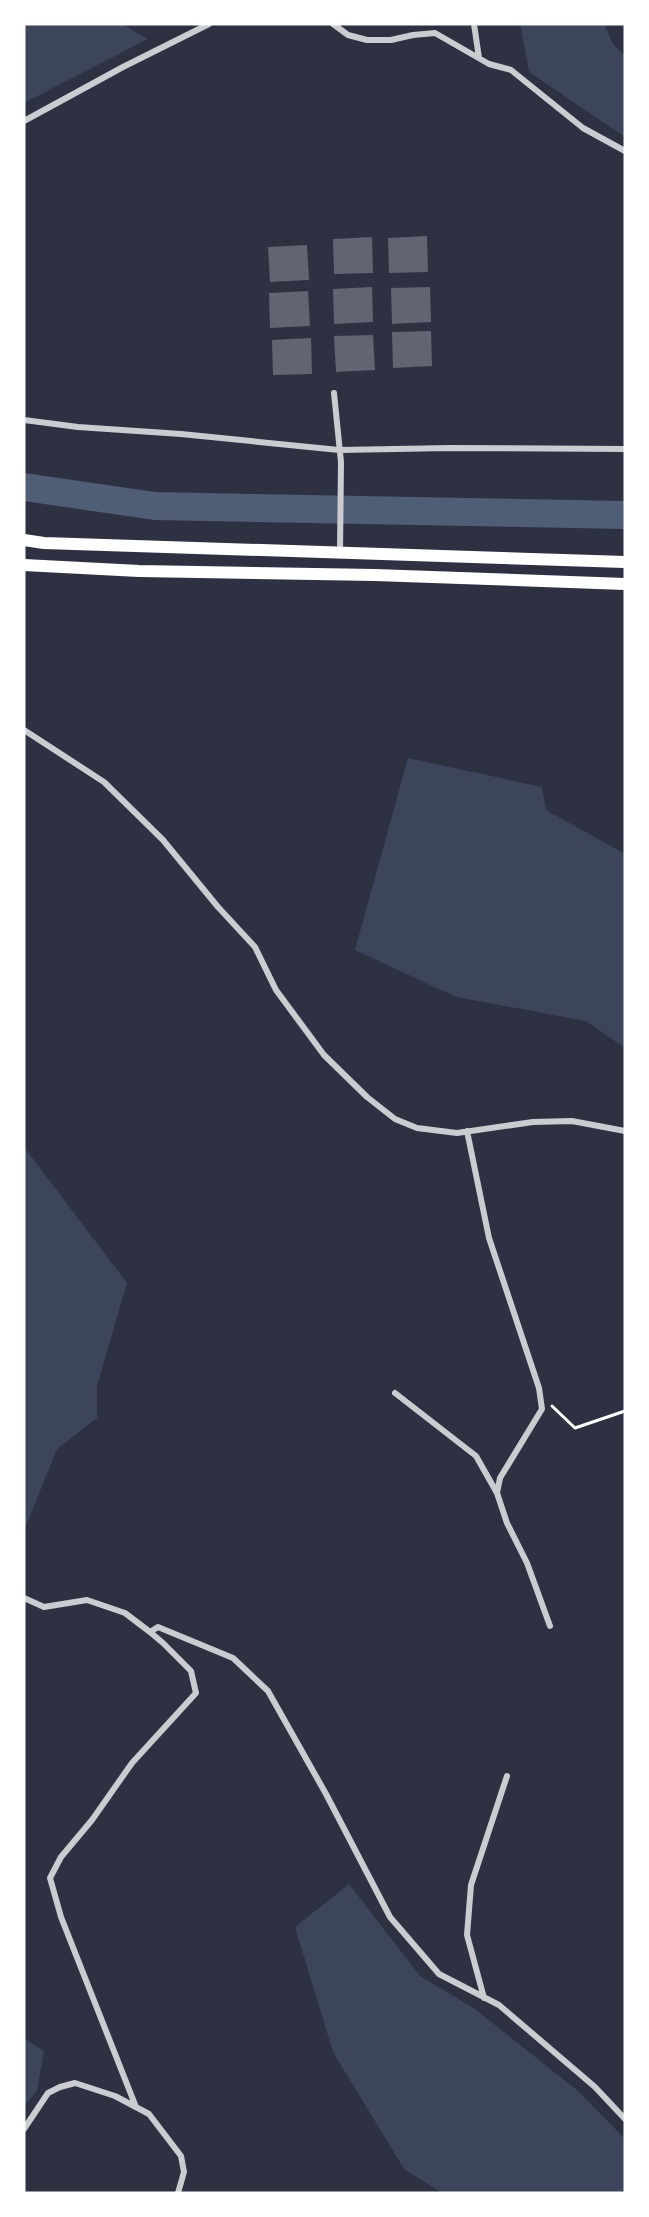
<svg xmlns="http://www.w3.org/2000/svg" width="649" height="2217" viewBox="0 0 649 2217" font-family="Arial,sans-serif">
<rect width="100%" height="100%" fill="#2d3142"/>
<path fill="#3c4559" d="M24,24h98l26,15 -124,64z
M520,24h84l9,20 12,12v81l-96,-65z
M408,758l134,29 4,23 79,44v194l-39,-27 -130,-24 -101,-47z
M24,1147l103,136 -30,103v32l-40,31 -33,82z
M349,1884l71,92 55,33 103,82 47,48v54h-183l-38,-24 -71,-117 -38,-125z
M24,2038l20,13 -7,40 -13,15z"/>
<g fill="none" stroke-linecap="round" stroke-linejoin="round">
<path stroke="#4f5d75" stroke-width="28" d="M24,487l131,19 470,9"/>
</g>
<path fill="#626471" d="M427,236l1,36 -39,1 -1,-35z
M372,237l1,36 -39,1 -1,-35z
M307,245l2,35 -39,2 -2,-35z
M372,287l1,35 -39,2 -1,-35z
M430,287l1,35 -39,2 -1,-36z
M308,291l2,35 -40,2 -1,-35z
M431,331l1,35 -39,2 -1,-36z
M373,335l2,35 -39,2 -2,-36z
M311,338l1,36 -39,1 -1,-35z"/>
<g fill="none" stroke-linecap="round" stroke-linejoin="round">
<path stroke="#fff" stroke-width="3" d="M552,1406l23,22 50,-17"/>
<path stroke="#caccd0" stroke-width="6" d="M333,24l15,11 19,5h24l22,-5 22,-2 54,31 22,6 72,58 42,23
M474,24l5,34
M24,121l99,-54 86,-43
M334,393l7,69 -1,91
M24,420l54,7 103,7 158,16 111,-2 175,1
M24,730l80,52 59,58 55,67 37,40 21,43 48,65 43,42 28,22 22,9 40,5 76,-11 39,-1 53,10
M467,1131l22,107 50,150 3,21 -42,69 -3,15 10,30 20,40 23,63
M395,1393l81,63 21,37
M24,1598l20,9 43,-7 38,13 25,19
M484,1998l-17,-63 4,-50 36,-109
M136,2107l-75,-190 -11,-39 11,-21 31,-37 40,-57 64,-70 -5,-22 -28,-28 -13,-11 8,-5 75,31 35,33 58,103 64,123 49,57 60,31 96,82 30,32
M24,2129l24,-36 12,-6 15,-4 40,13 34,18 32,42 3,16 -6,21"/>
<path stroke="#fff" stroke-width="12" d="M24,540l20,3 581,19
M24,565l115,6 236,4 250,9"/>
</g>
<rect width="649" height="2217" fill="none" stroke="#ffffff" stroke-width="51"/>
</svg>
